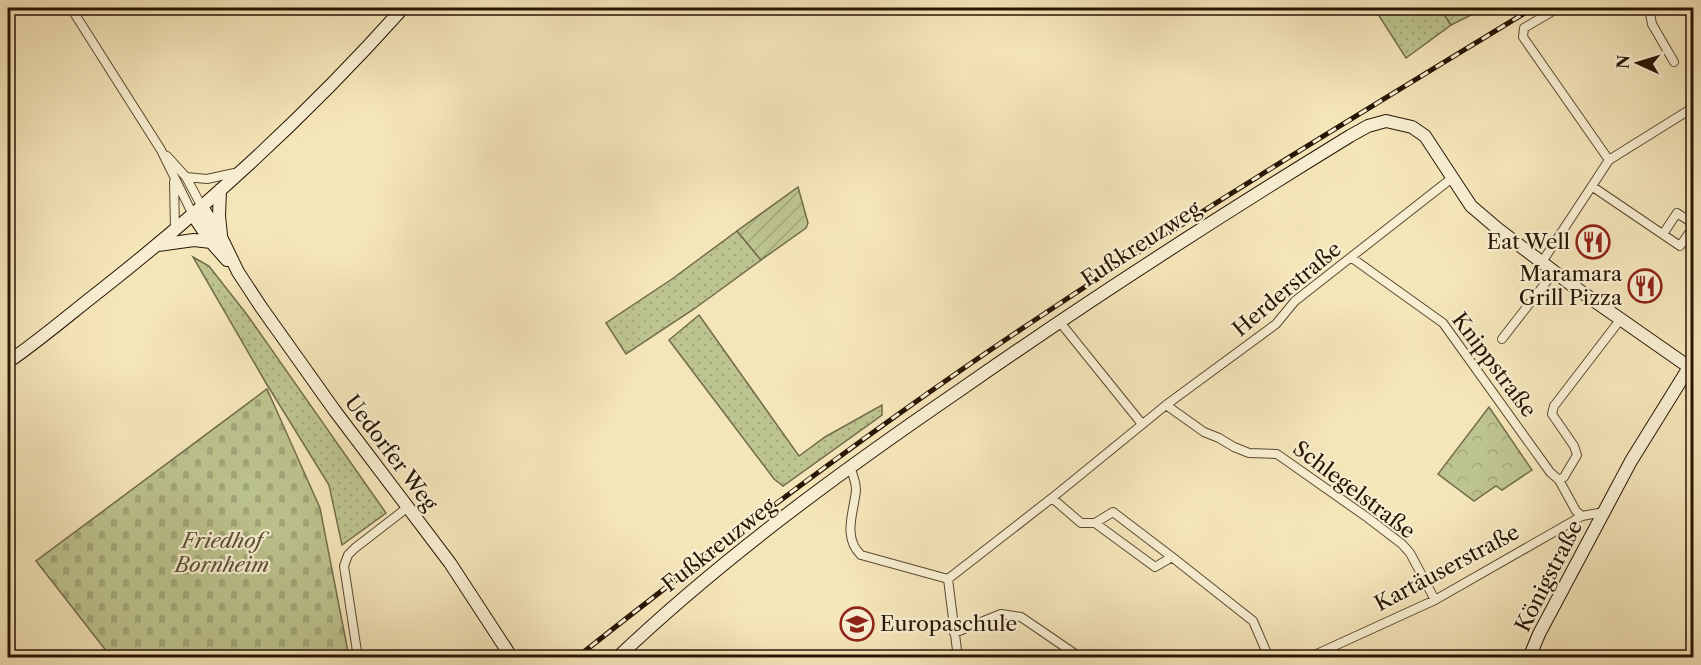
<svg xmlns="http://www.w3.org/2000/svg" width="1701" height="665" viewBox="0 0 1701 665" font-family="'Libre Caslon Text',serif">
<defs>
<pattern id="grass-dots" width="8" height="8" patternUnits="userSpaceOnUse" patternTransform="scale(1.5)"><rect width="8" height="8" fill="#bdc48f"/><path d="M2 2h.1M6 6h.1" fill="none" stroke="#a2a87a" stroke-width="1.8" stroke-linecap="round"/></pattern>
<pattern id="cemetery-stones" width="16" height="16" patternUnits="userSpaceOnUse" patternTransform="scale(1.5)"><rect width="16" height="16" fill="#bdc48f"/><path d="M2 7V4a2 2 0 0 1 4 0v3zM10 15v-3a2 2 0 0 1 4 0v3z" fill="#a2a87a"/></pattern>
<pattern id="park-crowns" width="20" height="18" patternUnits="userSpaceOnUse" patternTransform="scale(1.5)"><rect width="20" height="18" fill="#bdc48f"/><path d="M2 6a3 3 0 1 1 6 0M12 15a3 3 0 1 1 6 0" fill="none" stroke="#a2a87a"/></pattern>
<pattern id="garden-furrows" width="10" height="10" patternUnits="userSpaceOnUse" patternTransform="scale(1.5)"><rect width="10" height="10" fill="#bdc48f"/><path d="M-1 1l2-2M0 10L10 0M9 11l2-2" fill="none" stroke="#a2a87a"/></pattern>
</defs>
<rect width="100%" height="100%" fill="#f5e6ba"/>
<filter id="stains"><feTurbulence type="fractalNoise" baseFrequency=".00333" numOctaves="4"/><feColorMatrix values="0 0 0 0 .2 0 0 0 0 .09 0 0 0 0 .02 0 0 0 .5 -.17"/></filter>
<radialGradient id="worn" r=".72"><stop offset=".6" stop-color="#630" stop-opacity="0"/><stop offset="1" stop-color="#630" stop-opacity=".3"/></radialGradient>
<path fill="url(#grass-dots)" stroke="#726c4a" stroke-width="1.5" d="M1374,8h66l11,17 -45,33z
M737,231l24,29 -67,49 -68,45 -20,-31 66,-44z
M193,257l16,9 39,50 138,197 -44,32 -13,-60 -63,-102z
M699,315l100,141 26,-19 57,-32v10l-99,71 -9,-7 -105,-139z"/>
<path fill="url(#cemetery-stones)" stroke="#726c4a" stroke-width="1.5" d="M267,389l53,119 29,149 -208,-1 -2,1h-28l-75,-96z"/>
<path fill="url(#park-crowns)" stroke="#726c4a" stroke-width="1.5" d="M1489,407l43,63 -30,20 -6,-4 -22,15 -36,-27z"/>
<path fill="url(#garden-furrows)" stroke="#726c4a" stroke-width="1.5" d="M1440,8h45l-34,17z
M798,187l10,36 -2,5 -45,32 -24,-29z"/>
<g fill="none" stroke-linecap="round" stroke-linejoin="round">
<g stroke="#5b4932" stroke-width="10">
<path id="street" d="M71,8l90,142 32,65
M1558,8l-34,20 -1,9 86,123
M1649,8l3,16 22,38
M167,156l19,21 16,30
M186,177l21,2 32,-7
M174,182l1,47
M1593,187l87,59 14,-20
M1663,234l14,-21 17,11
M1352,258l91,65 107,149 9,8 17,31 6,5
M1542,262l67,-102 85,-53
M1059,321l83,103
M1502,339l52,-67
M1166,405l38,27 15,6 15,9 15,6 28,1 91,64 34,26 8,9 25,47
M850,467c3,8 6,15 6,23 -2,22 -14,47 5,65l87,24
M1559,480l5,-3 13,-22 -3,-9 -22,-32 2,-8 66,-86
M1052,498l29,25h14l60,44 17,-10 81,64 16,37
M1095,523l18,-11 59,45
M948,579l104,-81 114,-93 110,-81 19,-23 157,-123
M948,579l10,79
M954,633l47,-19 20,3 60,41
M358,658l-14,-92 4,-11 7,-7 53,-41
M1308,658l127,-58 147,-84 22,-4"/>
</g>
<g stroke="#281504" stroke-width="14">
<path id="secondary" d="M220,190l-1,26 2,19
M202,207l20,32 16,33 23,35 74,104 115,152 62,95
M193,215l18,27 16,18
M158,245l36,-5 17,2
M8,362c32,-22 62,-48 93,-72 108,-85 210,-179 302,-282
M617,658c105,-100 226,-188 346,-270 126,-88 255,-171 387,-252l18,-10 18,-5 26,6 13,9 46,70 27,23 75,57 116,81
M1529,658l10,-24 92,-173 62,-100"/>
</g>
<use href="#street" stroke="#f8efd2" stroke-width="8"/>
<use href="#secondary" stroke="#f8efd2" stroke-width="12"/>
<g stroke="#281504" stroke-width="5">
<path id="rail" d="M576,658c154,-122 310,-240 474,-348 158,-105 321,-203 483,-302"/>
</g>
<use href="#rail" stroke="#f8efd2" stroke-width="3" stroke-dasharray="9" stroke-linecap="butt"/>
</g>
<defs>
<g id="restaurant-ring" transform="scale(1.725)"><circle r="9.5" fill="#f8efd2" stroke="#8f2418" stroke-width="1.5"/><path d="M-5-6h1v4h1v-4h1v4h1v-4h1v5L-1.5 .5V6h-2V.5L-5-1ZM5-6V6H3V1.5H1.5Q1.5-4 5-6Z" fill="#8f2418"/></g>
<g id="school-ring" transform="scale(1.725)"><circle r="9.5" fill="#f8efd2" stroke="#8f2418" stroke-width="1.5"/><path d="M0-5L7-2L0 1L-7-2ZM-4 1L0 2.5L4 1V4Q0 6-4 4Z" fill="#8f2418"/></g>
</defs>
<g fill-rule="evenodd">
<use href="#restaurant-ring" x="1593" y="242"/>
<use href="#restaurant-ring" x="1645" y="286"/>
<use href="#school-ring" x="857" y="624"/>
</g>
<g text-anchor="middle" stroke-width="4.5" stroke-linejoin="round" paint-order="stroke">
<g font-size="21" fill="#281504" stroke="#f8efd2" text-anchor="end">
<text x="1570" y="249">Eat Well</text>
<text x="1622" y="281">Maramara<tspan x="1622" dy="24">Grill Pizza</tspan></text>
<text x="880" y="631" text-anchor="start">Europaschule</text>
</g>
<g font-size="21" fill="#281504" stroke="#f8efd2">
<text transform="translate(1141 244) rotate(-33)" y="7">Fußkreuzweg</text>
<text transform="translate(1287 289) rotate(-40)" y="7">Herderstraße</text>
<text transform="translate(1494 365) rotate(53)" y="7">Knippstraße</text>
<text transform="translate(391 453) rotate(53)" y="7">Uedorfer Weg</text>
<text transform="translate(1354 490) rotate(37)" y="7">Schlegelstraße</text>
<text transform="translate(719 545) rotate(-38)" y="7">Fußkreuzweg</text>
<text transform="translate(1447 568) rotate(-28)" y="7">Kartäuserstraße</text>
<text transform="translate(1549 576) rotate(-63)" y="7">Königstraße</text>
</g>
<g font-size="21" font-style="italic" fill="#5c5235" stroke="#f8efd2">
<text x="222" y="548">Friedhof<tspan x="222" dy="24">Bornheim</tspan></text>
</g>
</g>
<rect width="1701" height="665" fill="none" stroke="#f5e6ba" stroke-width="30"/>
<rect x="9" y="9" width="1683" height="647" fill="none" stroke="#281504" stroke-width="3"/>
<rect x="15" y="15" width="1671" height="635" fill="none" stroke="#281504" stroke-width="1.5"/>
<g transform="translate(1638 63) rotate(274)" stroke="#f8efd2" stroke-width="4.5" paint-order="stroke">
<path d="M0-4.5L10 22L0 15L-10 22Z" fill="#281504"/>
<text y="-9" font-size="16" font-weight="bold" text-anchor="middle" fill="#281504">N</text>
</g>
<rect width="100%" height="100%" filter="url(#stains)"/>
<rect width="100%" height="100%" fill="url(#worn)"/>
</svg>
